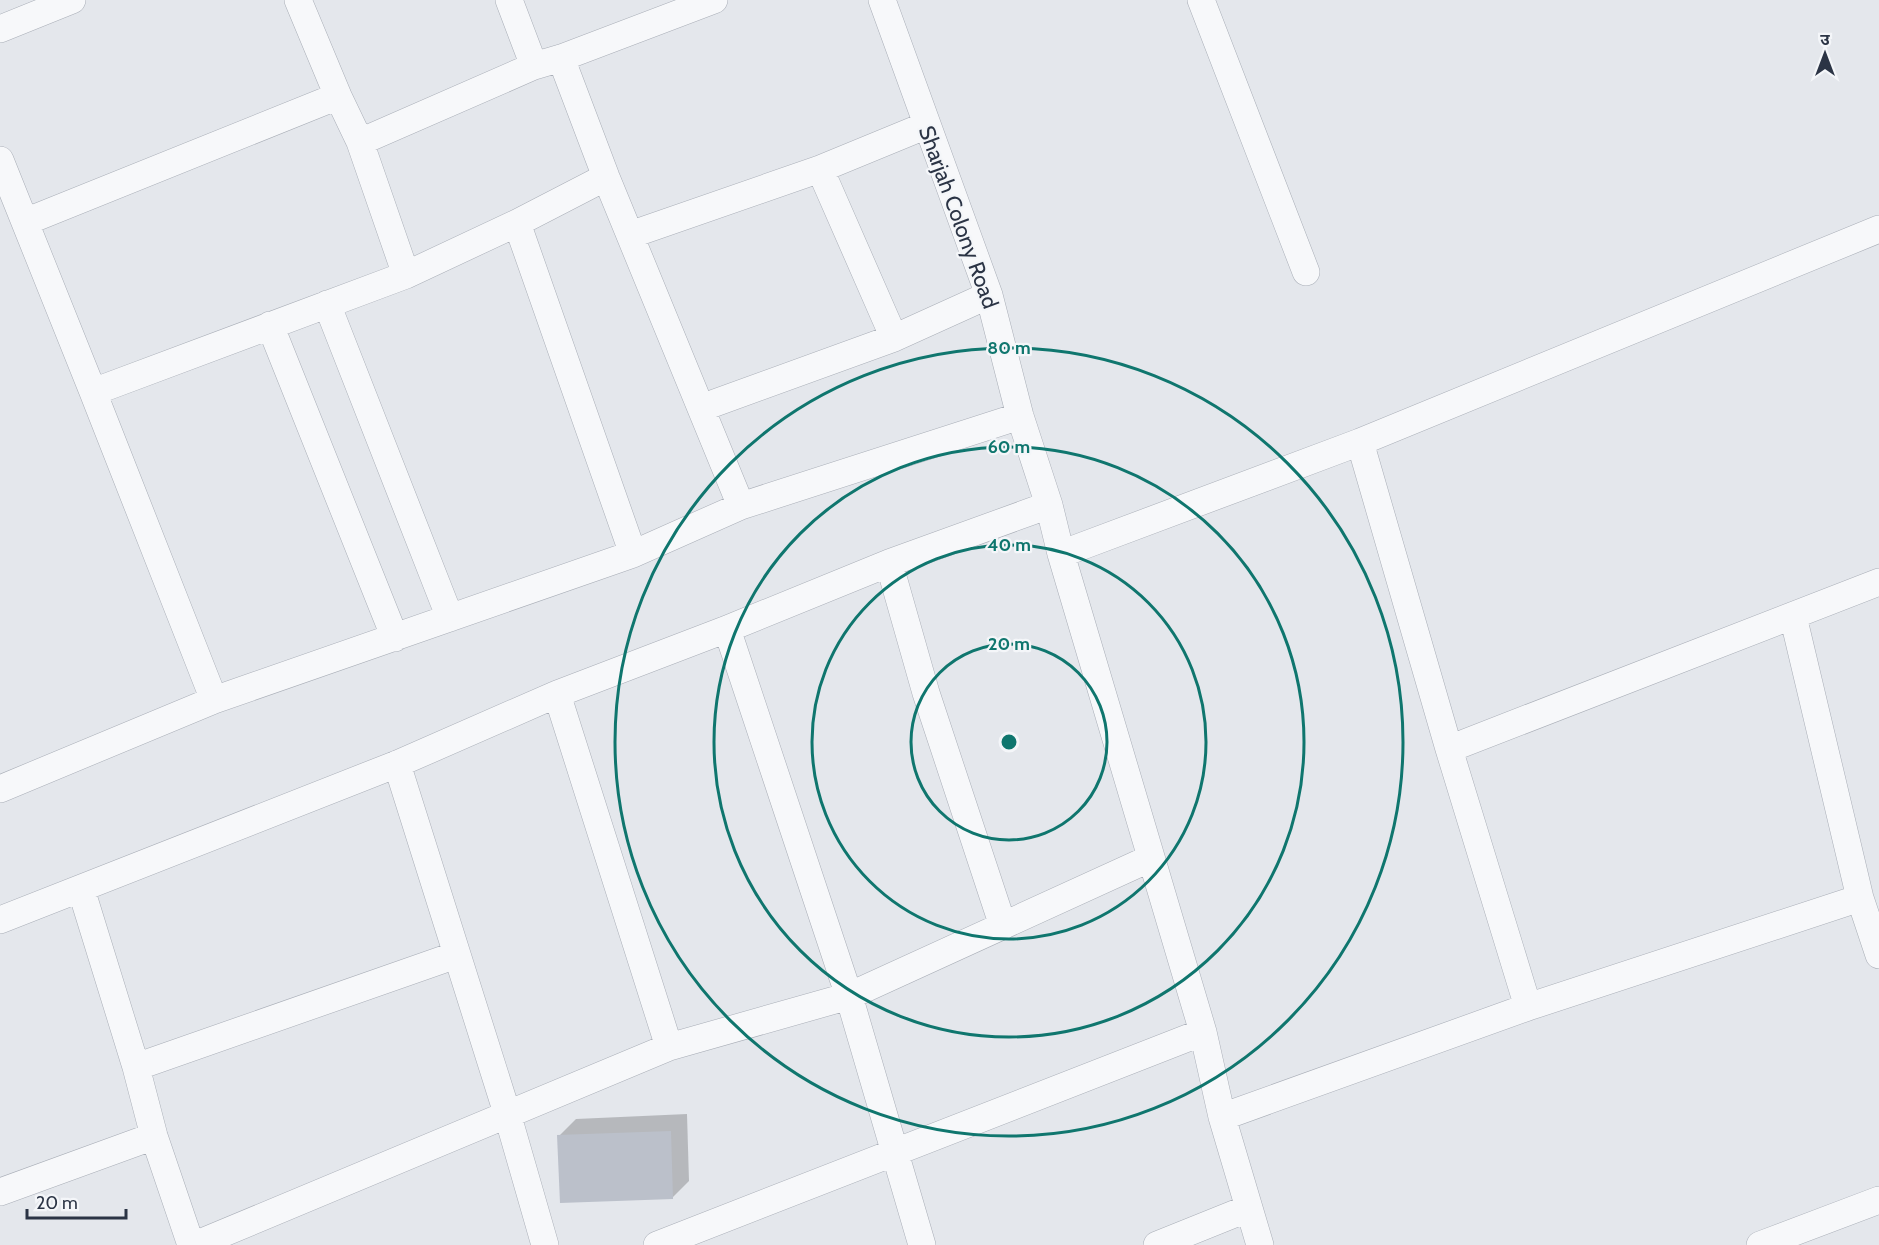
<svg xmlns="http://www.w3.org/2000/svg" width="1879" height="1245" viewBox="0 0 1879 1245" font-family="Cabin,'Noto Sans Devanagari',sans-serif">
<rect width="100%" height="100%" fill="#e4e7ec"/>
<path fill="#0003" d="M687,1114l2,67 -17,17 -113,-62 17,-17z"/>
<path fill="#bbc0ca" d="M671,1131l2,68 -113,4 -3,-68z"/>
<g fill="none" stroke-linecap="round" stroke-linejoin="round">
<g stroke="#a9aeb7" stroke-width="28">
<path id="street" d="M298,0l40,96 22,46 46,133
M509,0l25,66
M882,0l107,295 31,121 29,89 12,49 142,478 19,85 38,128
M1201,0l105,272
M0,29l72,-29
M561,58l45,119 135,329
M360,142l174,-76 27,-8 153,-58
M0,160l93,232 121,308
M820,169l74,169
M25,222l313,-126
M517,223l116,331
M630,235l190,-66 107,-44
M327,304l123,314
M270,325l125,313
M93,392l313,-117 111,-52 89,-46
M701,408l193,-70 95,-43
M1360,442l89,307 79,258
M1061,554l299,-112 519,-213
M889,563l37,130 77,233
M1793,616l67,282 19,57
M727,629l122,367 73,249
M557,694l112,353
M1449,749l430,-167
M397,764l110,349 38,132
M0,789l214,-89 419,-146 108,-48 279,-90
M81,889l55,178 18,69 37,109
M0,920l397,-156 160,-70 170,-65 162,-66 160,-58
M136,1067l320,-112
M1222,1117l306,-110 332,-109
M0,1192l154,-56
M195,1245l474,-198 180,-51 302,-138
M657,1245l546,-213
M1157,1245l92,-37
M1760,1245l119,-45"/>
</g>
<use href="#street" stroke="#f7f8fa" stroke-width="27"/>
</g>
<g fill="none" stroke="#0f766e" stroke-width="3">
<circle cx="1009" cy="742" r="98"/>
<circle cx="1009" cy="742" r="197"/>
<circle cx="1009" cy="742" r="295"/>
<circle cx="1009" cy="742" r="394"/>
</g>
<g text-anchor="middle" stroke-width="4.5" stroke-linejoin="round" paint-order="stroke">
<g font-size="22" fill="#2b3445" stroke="#f4f6f9">
<text transform="translate(959 217) rotate(70)" y="8">Sharjah Colony Road</text>
</g>
</g>
<circle cx="1009" cy="742" r="9" fill="#0f766e" stroke="#f4f6f9" stroke-width="3"/>
<g font-size="18" text-anchor="middle" font-weight="bold" fill="#0f766e" stroke="#f4f6f9" stroke-width="4.5" stroke-linejoin="round" paint-order="stroke">
<text x="1009" y="354">80 m</text>
<text x="1009" y="453">60 m</text>
<text x="1009" y="551">40 m</text>
<text x="1009" y="650">20 m</text>
</g>
<g transform="translate(1825 54)" stroke="#f4f6f9" stroke-width="4.5" paint-order="stroke">
<path d="M0-4.5L10 22L0 15L-10 22Z" fill="#2b3445"/>
<text y="-9" font-size="16" font-weight="bold" text-anchor="middle" fill="#2b3445">उ</text>
</g>
<path d="M27 1209v9h99v-9" fill="none" stroke="#2b3445" stroke-width="3"/>
<text x="36" y="1209" font-size="18" fill="#2b3445" stroke="#f4f6f9" stroke-width="4.5" paint-order="stroke">20 m</text>
</svg>
